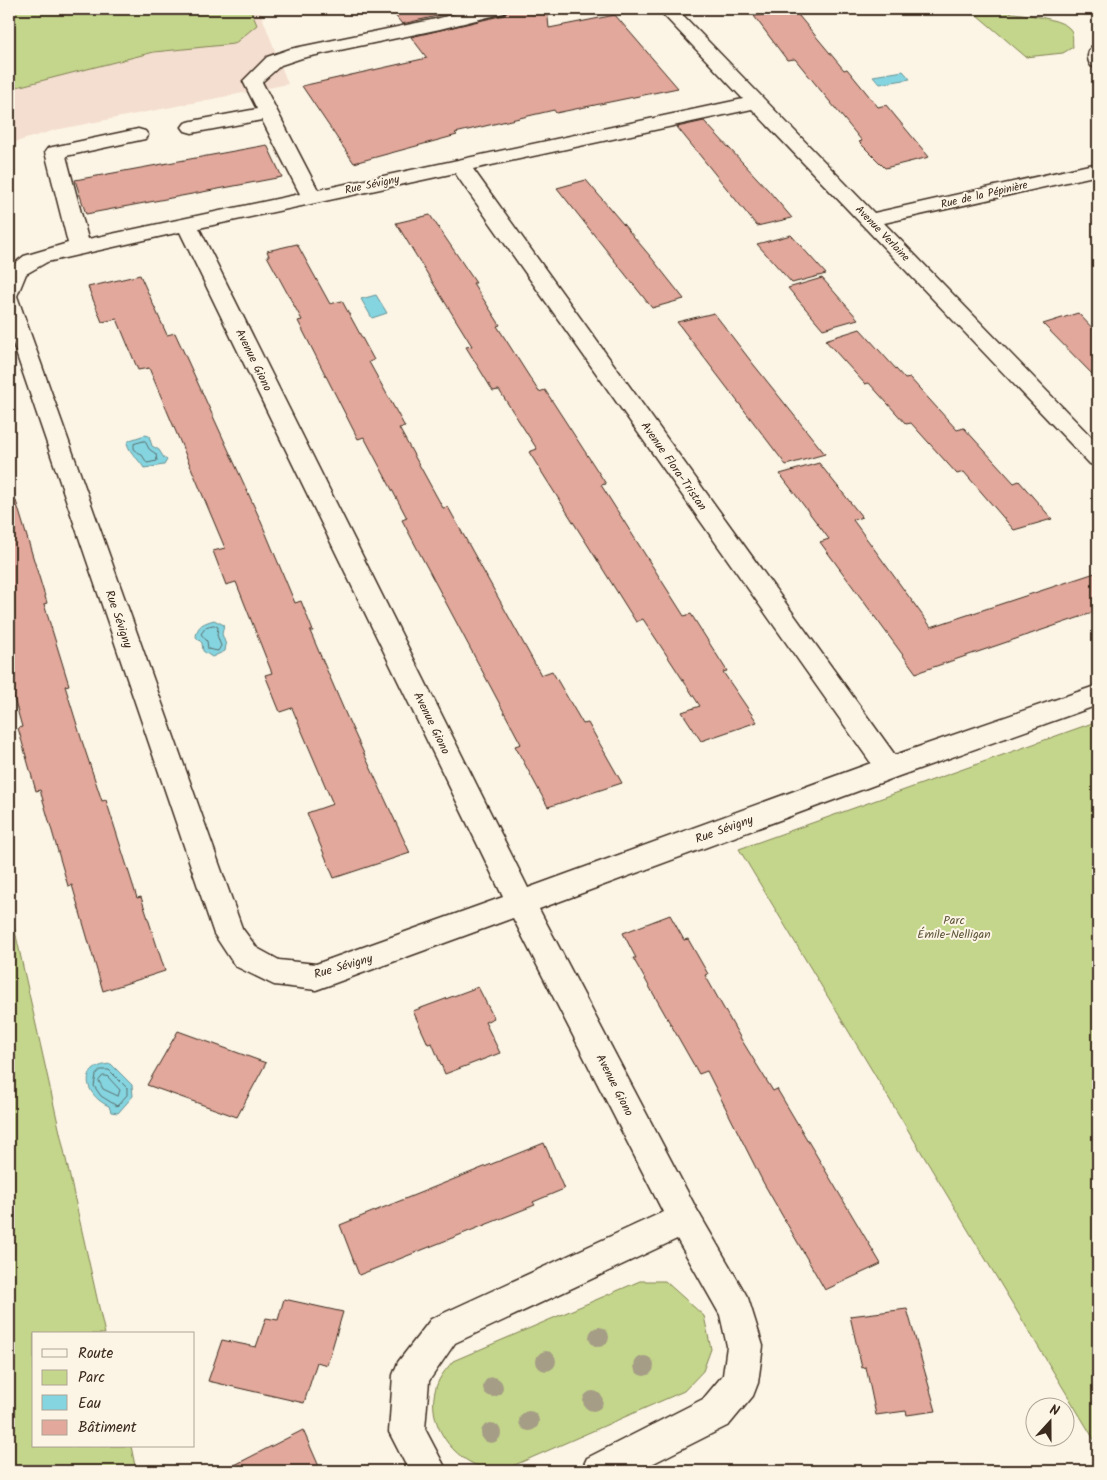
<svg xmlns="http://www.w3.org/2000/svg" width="1107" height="1480" viewBox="0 0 1107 1480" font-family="Kalam,sans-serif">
<rect width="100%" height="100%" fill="#fcf5e5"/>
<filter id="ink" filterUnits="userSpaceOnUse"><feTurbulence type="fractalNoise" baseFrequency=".02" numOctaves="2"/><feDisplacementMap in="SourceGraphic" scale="10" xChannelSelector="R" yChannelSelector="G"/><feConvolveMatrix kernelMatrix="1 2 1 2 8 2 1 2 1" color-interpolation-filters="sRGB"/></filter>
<g filter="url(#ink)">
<path fill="#f4decf" d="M9,9h250l29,75 -233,46 -46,14z"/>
<path fill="#c4d68b" stroke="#808054" d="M9,9h227l15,2 6,14 -23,19 -80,8 -145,37z
M950,9c22,0 108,4 120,20 4,4 2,13 3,18l-10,6 -37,4 -49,-42 -28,-5z
M1098,721v725l-359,-597z
M9,904l96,430h-71v112h97l5,25h-127z
M640,1281h25l39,35 7,33 -8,22 -19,20 -176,77c-9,0 -20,1 -27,-1 -34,-11 -59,-53 -42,-87 3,-6 9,-13 14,-19z"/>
<path fill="#85d5e1" stroke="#679193" d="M903,71l7,8 -30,5 -7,-8z
M376,295l11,18 -15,5 -11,-19z
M145,435l4,1 3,10 7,4 5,8 3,2 -3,5 -20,3c-6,-10 -14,-14 -17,-25l3,-3z
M214,620l10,5 -2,9 4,11 -1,6 -13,6 -9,-6 -1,-8 -6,-6c1,-12 8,-14 18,-17z
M111,1064l21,21 1,11 -15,17 -7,-1 -2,-6c-24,-10 -32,-40 2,-42z"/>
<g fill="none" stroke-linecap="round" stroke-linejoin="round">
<path stroke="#596e6c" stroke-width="1" d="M145,441l4,8 7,5 1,7 -10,2 -5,-8 -8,-6v-5z
M214,625l4,2 -1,8 4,11 -3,5 -10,-2 -1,-8 -6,-7 5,-7z
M101,1070h8l18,18v7l-10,11 -16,-10 -7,-10 2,-11z
M103,1076h4l13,14 -2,6 -15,-7 -4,-8z"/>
</g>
<path fill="#e1a89b" stroke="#3b2a1e" d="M390,9h78l-66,15z
M509,9h38l2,19 66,-13 63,73 -122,25 -2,-3 -99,23 2,2 -103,28 -52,-77 125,-28 -16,-21 93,-22z
M794,10l50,60 3,-1 31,38 8,-2 43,52 -44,11 -26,-26 3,-1 -67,-82 -8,1 -33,-44z
M704,121l65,70 23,27 -35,8 -80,-99z
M267,145l15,32 -196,37 -11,-34z
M586,180l64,76 34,43 -32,9 -95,-120z
M430,215l46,68h-3l27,42 -3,1 42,66 6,-2 61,94 -5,1 83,131 7,-2 36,57 -4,1 34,50 -56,19 -19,-29 18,-6 -57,-87 -7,3 -42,-67 -65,-103 8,-3 -38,-59 -6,1 -27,-44 6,-1 -76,-123z
M791,235l35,39 -34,9 -35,-39z
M297,244l33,60 12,-3 32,59 -5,2 36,65 -6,1 44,80 5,-1 93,168 11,-4 31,53 5,-1 34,60 -74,24 -33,-61 6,-2 -119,-224 5,-2 -43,-81 -6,2 -60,-118 4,-1 -35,-64h2l-2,-5z
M140,275l27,60 8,-2 84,184 36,86 6,-2 12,30h-3l37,86 63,136 -76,25 -27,-65 26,-9 -41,-96 -12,4 -15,-37 7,-2 -36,-91 -10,3 -13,-34 12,-3 -76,-180 -11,2 -21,-51 -15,3 -14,-35z
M822,278l36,41 -35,10 -35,-41z
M714,313l36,47 75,94 -39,11 -109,-143z
M1078,313l20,21v46l-55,-56z
M860,329l45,50 5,-1 47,52 7,-2 50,55 5,-2 33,38 -38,11 -50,-58 -7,2 -46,-51 -5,1 -37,-41 -4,1 -40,-44z
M819,463l43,54 -9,3 78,107 167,-55v39l-182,62 -96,-131 9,-3 -49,-65z
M16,501l31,102 -3,1 25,81 -4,1 17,55 20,60 4,-1 31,98 4,-1 24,74 -62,20 -31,-106 -4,1 -28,-96 -4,1 -18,-63 4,-1 -13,-47v-178z
M670,915l14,25 4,-1 20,35 -3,1 36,64 32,52 4,-2 104,175 -56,26 -62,-108 -56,-111 -8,3 -66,-116h3l-13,-25z
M478,987l16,31 -9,4 15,31 -55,21 -13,-31 -4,1 -15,-33z
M178,1031l88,32 -29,54 -90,-32z
M544,1143l20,46 -31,13 2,3 -176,70 -19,-50z
M284,1299l59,13 -16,53 -10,-3 -13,41 -96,-22 14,-41 34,7 10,-29 12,2z
M907,1309l29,102 -29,4 -1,-4 -30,4 -10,-48 -4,1 -12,-52z
M303,1430l18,41h-98z"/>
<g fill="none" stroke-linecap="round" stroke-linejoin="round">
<g stroke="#3b2a1e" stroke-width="3">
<path id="minor" d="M474,9h33l-3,4 -64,16 -138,29 -21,7 -19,17 56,108 425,-91 -85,-90h19l197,204 224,-50v12l-214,48 214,221v22l-8,-2 -338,-355 -279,60 422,586 203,-70v20l-199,71 -360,133 157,299 52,90 15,48 -5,37 -5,13 -24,29 -91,46h-57l6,-13 116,-59 20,-24 4,-29 -7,-31 -43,-76 -222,104 -26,38 -4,48 22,42h-38l-20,-39 4,-57 5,-13 33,-43 232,-107 -150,-294 -197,72 -42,-5 -39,-19 -21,-32 -205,-602v-64l15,-12 44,-13 -23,-91 3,-4 90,-19 7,2 3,4 -3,4 -79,17 22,83 212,-45 -38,-74 -70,13 -7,-2 -3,-4 3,-4 7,-2 65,-12 -14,-28 24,-24 23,-8 146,-30zM455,173l416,590 -343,125 -329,-660zM180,232l323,665 -187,67 -37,-4 -22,-12 -15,-20 -225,-632 9,-22 21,-12z
M1098,45v23l-7,-2c-4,-6 -4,-13 0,-19z"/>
</g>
<use href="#minor" fill="#fcf5e5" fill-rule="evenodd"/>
</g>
<g fill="#a59d86">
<circle cx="599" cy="1337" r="10"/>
<circle cx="546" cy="1361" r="10"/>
<circle cx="644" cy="1366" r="10"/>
<circle cx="493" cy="1387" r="10"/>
<circle cx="593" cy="1401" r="10"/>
<circle cx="529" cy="1421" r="10"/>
<circle cx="491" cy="1433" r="10"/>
</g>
</g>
<g text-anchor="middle" stroke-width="4" stroke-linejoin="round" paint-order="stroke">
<g font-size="11" fill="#3b2a1e" stroke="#fcf5e5">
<text transform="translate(372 184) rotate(-12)" y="4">Rue Sévigny</text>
<text transform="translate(984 194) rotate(-13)" y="4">Rue de la Pépinière</text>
<text transform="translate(883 233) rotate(46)" y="4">Avenue Verlaine</text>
</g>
<g font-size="12" fill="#3b2a1e" stroke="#fcf5e5">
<text transform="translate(254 360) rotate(64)" y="4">Avenue Giono</text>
<text transform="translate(674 466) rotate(55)" y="4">Avenue Flora-Tristan</text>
<text transform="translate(119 619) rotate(71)" y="4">Rue Sévigny</text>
<text transform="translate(432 723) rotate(64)" y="4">Avenue Giono</text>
<text transform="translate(724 829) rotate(-20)" y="4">Rue Sévigny</text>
<text transform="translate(343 966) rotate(-16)" y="4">Rue Sévigny</text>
<text transform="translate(615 1085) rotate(63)" y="4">Avenue Giono</text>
</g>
<g font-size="12" fill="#5d5539" stroke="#fcf5e5">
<text x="954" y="924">Parc<tspan x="954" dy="14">Émile-Nelligan</tspan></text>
</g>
</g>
<rect width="1107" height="1480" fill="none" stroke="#fcf5e5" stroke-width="30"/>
<rect x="15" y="15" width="1077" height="1450" fill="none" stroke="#3b2a1e" stroke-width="2" filter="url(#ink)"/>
<rect x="32" y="1332" width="162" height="115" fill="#fcf5e5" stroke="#afa495"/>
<rect x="42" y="1349" width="25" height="8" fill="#fcf5e5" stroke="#afa495"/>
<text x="78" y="1358" font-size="15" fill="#3b2a1e">Route</text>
<rect x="42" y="1370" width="25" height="15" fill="#c4d68b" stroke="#afa495"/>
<text x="78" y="1382" font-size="15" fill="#3b2a1e">Parc</text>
<rect x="42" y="1395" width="25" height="15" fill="#85d5e1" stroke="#afa495"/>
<text x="78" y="1408" font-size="15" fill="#3b2a1e">Eau</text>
<rect x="42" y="1420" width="25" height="15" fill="#e1a89b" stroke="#afa495"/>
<text x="78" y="1432" font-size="15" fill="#3b2a1e">Bâtiment</text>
<g transform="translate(1050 1422) rotate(21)"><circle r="24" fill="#fcf5e5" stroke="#afa495"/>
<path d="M0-4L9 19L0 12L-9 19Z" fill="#3b2a1e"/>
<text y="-8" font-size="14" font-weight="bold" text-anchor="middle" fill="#3b2a1e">N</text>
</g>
</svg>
